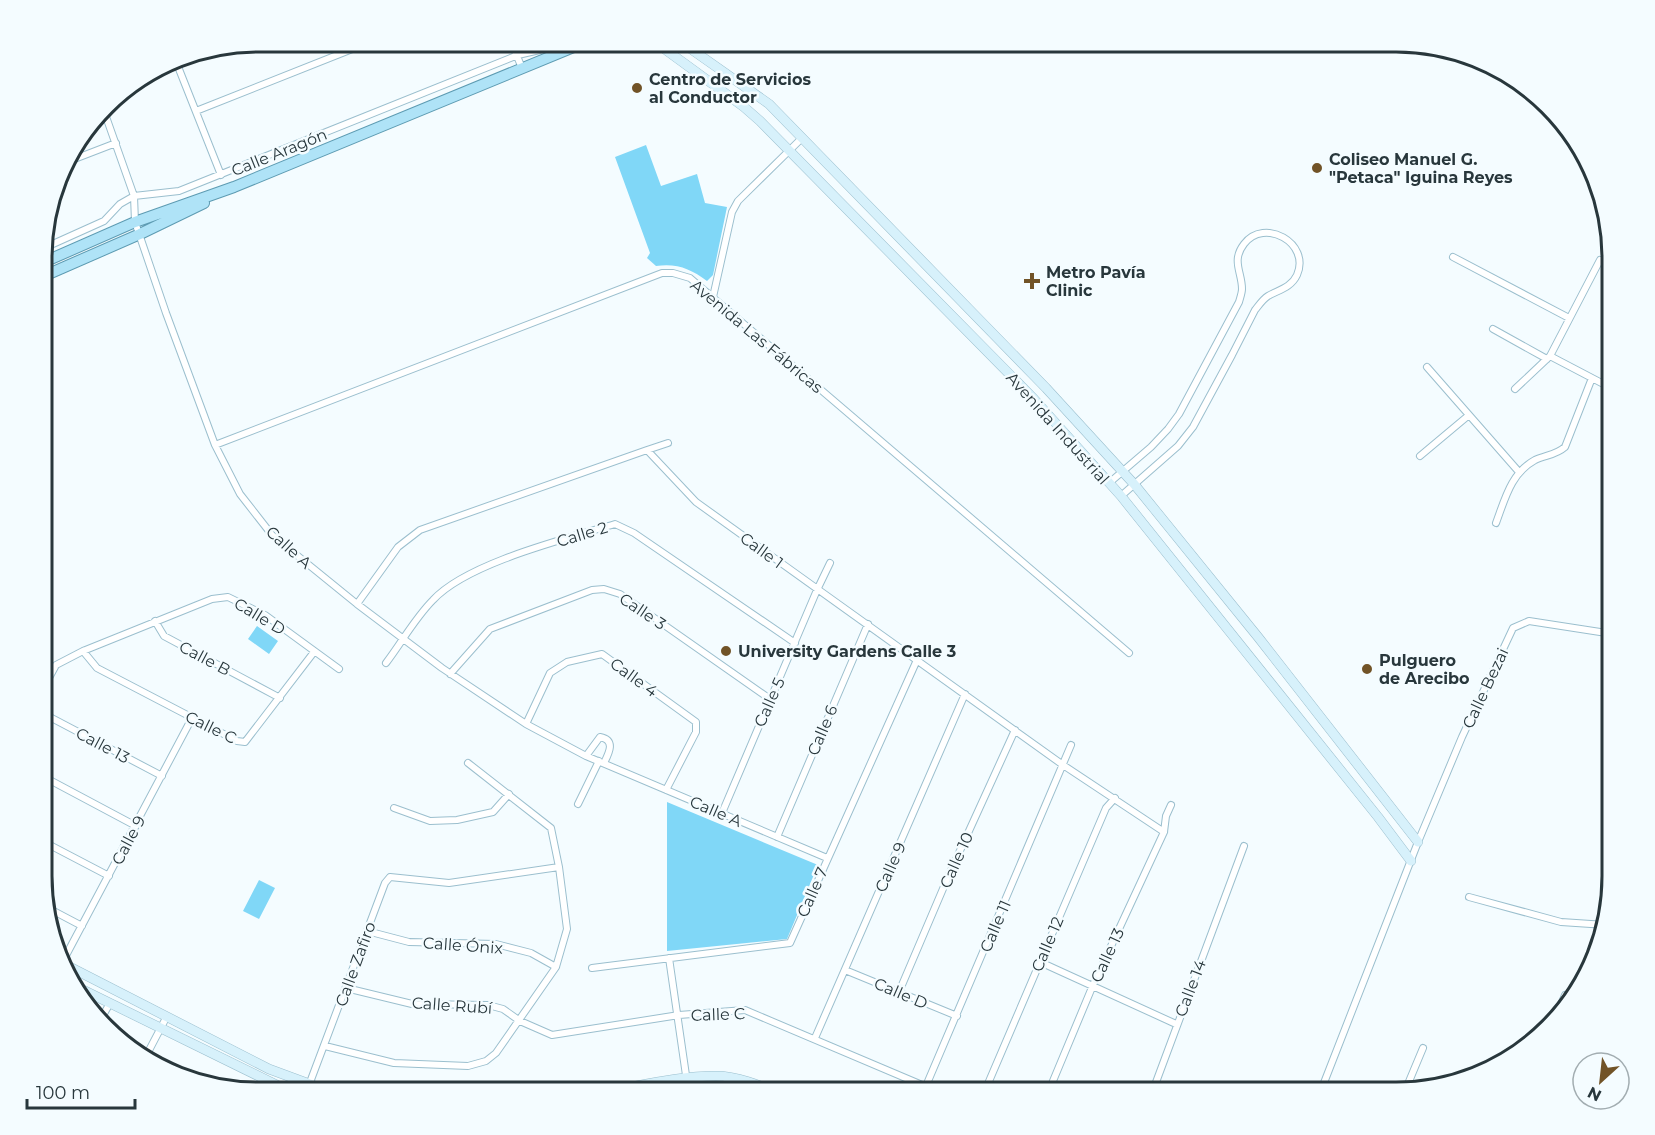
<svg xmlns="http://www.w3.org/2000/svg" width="1655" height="1135" viewBox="0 0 1655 1135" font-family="Montserrat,sans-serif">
<rect width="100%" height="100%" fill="#f4fcff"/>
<path fill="#80d7f7" d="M646,145l15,41 36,-12 8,29 22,4 -14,68 -6,6c-16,-12 -30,-18 -51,-15l-9,-8 3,-5 -35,-96z
M257,626l21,15 -9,13 -21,-15z
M667,802l151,63 -31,74 -120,12z
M259,880l16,8 -16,31 -16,-8z"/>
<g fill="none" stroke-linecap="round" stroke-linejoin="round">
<g stroke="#9bbfce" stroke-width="8">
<path id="street" d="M511,42l11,26
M175,59l46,116
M104,111l30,85 1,26 31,91 49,132 25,49 32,41 85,69 85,64 84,56 60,32 241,102
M196,111l174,-69
M64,163l52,-20
M44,248l60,-27 16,-17 14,-8 45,-5 339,-136 26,-6 17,1
M1453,257l116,61
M713,297l19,-85 6,-11 64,-63
M1493,329l54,30
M1550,356l63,33
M1427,367l92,105
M1515,389l35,-33 50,-96
M215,445l447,-172h11l17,5 439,375
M647,450l21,-7
M1420,456l49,-41
M1109,483l42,-36 17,-18 11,-15 60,-112c1,-4 3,-9 3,-13 0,-17 -11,-28 2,-45 20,-27 67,-1 53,31 -6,13 -19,15 -29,21 -5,3 -9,9 -13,14l-23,45 -39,72 -15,19 -57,50
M1496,523c9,-24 15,-50 39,-63 11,-5 21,-5 30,-13l27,-69
M357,604l41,-57 22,-17 227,-80 49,52 367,263 101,67
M155,621l9,15 116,62
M83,651l14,17 140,73 8,1 69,-90
M386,663c16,-21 29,-45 47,-63 34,-37 132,-61 182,-76l19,9 161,110
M450,674l40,-45 102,-39 12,-1 16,5 150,105
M44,687l12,-22 27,-14 129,-52 16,-2 37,18 74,54
M44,714l118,62
M526,724l24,-51 17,-11 35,-8 94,68v10l-30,58
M586,756l14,-19c16,3 9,16 4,26
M44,777l92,49
M578,804l21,-43
M394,808l36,13 27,-1 36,-8 16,-18
M722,813l95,-223 13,-27
M777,837l91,-213
M44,842l65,34
M1469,897l92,25 45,3
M44,906l38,20
M367,931l42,11 87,2 35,9 25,14
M669,958l19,131 2,4
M63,961l129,-243
M1040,962l136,62
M592,968l198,-25 127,-283
M845,970l112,46
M346,988l66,16 76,1 15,4 17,12 32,14 127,-20 66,-5 196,83
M899,992l49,-115 67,-147
M101,1019l9,-16
M1555,1019l10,-24
M815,1038l150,-344
M325,1046l69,17 74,3 18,-5 10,-8 60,-86 11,-38 -8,-62 -8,-39 -83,-65
M145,1058l22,-42
M309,1085l76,-202 5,-6 59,6 110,-16
M1405,1091l18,-43
M923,1093l148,-348
M984,1093l122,-285 9,-10
M1048,1093l45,-108 71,-153 2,-16 5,-11
M1152,1093l92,-247
M1320,1093l98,-251 44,-105 51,-109 16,-7 84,13"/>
</g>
<g stroke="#9bbfce" stroke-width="10">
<path id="secondary" d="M655,42l89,65 16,14 274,278 87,97 257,321 33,44
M681,42l88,62 277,284 88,96 124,153 160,205
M64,964l205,105 65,24
M71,984l222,109
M596,1093c40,-6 80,-17 120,-17 21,0 43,9 62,17
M668,1093c23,-4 49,-6 72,0"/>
</g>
<g stroke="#5d9bb2" stroke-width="12">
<path id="primary" d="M44,262l91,-40 99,-35 352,-145
M44,276l96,-42 64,-31"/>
</g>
<use href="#street" stroke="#fff" stroke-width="6"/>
<use href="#secondary" stroke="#d7f1fb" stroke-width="9"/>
<use href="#primary" stroke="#afe3f7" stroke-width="10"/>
</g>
<g fill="#715327" stroke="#f4fcff" stroke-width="2">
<circle cx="637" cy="88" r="6"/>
<circle cx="1317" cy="168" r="6"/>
<path d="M1029 272h6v6h6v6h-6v6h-6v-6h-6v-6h6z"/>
<circle cx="726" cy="651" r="6"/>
<circle cx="1367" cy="669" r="6"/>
</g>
<g text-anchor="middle" stroke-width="5" stroke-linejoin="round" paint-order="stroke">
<g font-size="16" font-weight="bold" fill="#28373c" stroke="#f4fcff" text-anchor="start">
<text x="649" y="85">Centro de Servicios<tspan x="649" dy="18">al Conductor</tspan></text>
<text x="1329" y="165">Coliseo Manuel G.<tspan x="1329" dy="18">"Petaca" Iguina Reyes</tspan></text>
<text x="1046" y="278">Metro Pavía<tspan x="1046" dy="18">Clinic</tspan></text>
<text x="738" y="657">University Gardens Calle 3</text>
<text x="1379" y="666">Pulguero<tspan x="1379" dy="18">de Arecibo</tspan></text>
</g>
<g font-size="16" fill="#28373c" stroke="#f4fcff">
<text transform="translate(279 152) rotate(-22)" y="6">Calle Aragón</text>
<text transform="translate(757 336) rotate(40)" y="6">Avenida Las Fábricas</text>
<text transform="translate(1058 428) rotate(48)" y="6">Avenida Industrial</text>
<text transform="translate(582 534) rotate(-17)" y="6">Calle 2</text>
<text transform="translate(289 547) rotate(42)" y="6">Calle A</text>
<text transform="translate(762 550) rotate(36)" y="6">Calle 1</text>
<text transform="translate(643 611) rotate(34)" y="6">Calle 3</text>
<text transform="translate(260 616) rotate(31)" y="6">Calle D</text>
<text transform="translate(205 658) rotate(28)" y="6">Calle B</text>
<text transform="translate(634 677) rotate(36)" y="6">Calle 4</text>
<text transform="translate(1485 688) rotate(-65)" y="6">Calle Bezai</text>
<text transform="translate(769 702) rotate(-66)" y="6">Calle 5</text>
<text transform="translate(211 727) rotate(26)" y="6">Calle C</text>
<text transform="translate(822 730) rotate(-67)" y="6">Calle 6</text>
<text transform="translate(103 745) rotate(28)" y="6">Calle 13</text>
<text transform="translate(716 811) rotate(23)" y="6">Calle A</text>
<text transform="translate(128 840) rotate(-62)" y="6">Calle 9</text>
<text transform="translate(956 860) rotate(-66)" y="6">Calle 10</text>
<text transform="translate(890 867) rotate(-66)" y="6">Calle 9</text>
<text transform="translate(812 892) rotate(-66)" y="6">Calle 7</text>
<text transform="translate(995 926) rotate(-67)" y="6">Calle 11</text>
<text transform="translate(1047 944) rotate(-67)" y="6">Calle 12</text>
<text transform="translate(463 945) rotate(4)" y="6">Calle Ónix</text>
<text transform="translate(1107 955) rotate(-65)" y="6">Calle 13</text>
<text transform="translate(355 964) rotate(-70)" y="6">Calle Zafiro</text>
<text transform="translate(1190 988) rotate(-69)" y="6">Calle 14</text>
<text transform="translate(901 993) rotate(23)" y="6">Calle D</text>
<text transform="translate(452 1005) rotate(4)" y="6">Calle Rubí</text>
<text transform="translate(718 1014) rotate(-2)" y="6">Calle C</text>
</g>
</g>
<path d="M0 0H1655V1135H0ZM258 52H1396A206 206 0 0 1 1602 258V876A206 206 0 0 1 1396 1082H258A206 206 0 0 1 52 876V258A206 206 0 0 1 258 52Z" fill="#f4fcff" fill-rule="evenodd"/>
<path fill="none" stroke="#28373c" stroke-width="3" d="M258 52H1396A206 206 0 0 1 1602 258V876A206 206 0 0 1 1396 1082H258A206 206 0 0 1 52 876V258A206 206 0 0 1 258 52Z"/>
<g transform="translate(1601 1081) rotate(207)"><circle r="28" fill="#f4fcff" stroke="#a2adb1" stroke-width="1.5"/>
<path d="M0-4.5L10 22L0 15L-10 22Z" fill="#715327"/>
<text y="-9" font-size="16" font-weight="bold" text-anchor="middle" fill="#28373c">N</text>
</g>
<path d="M27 1099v9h108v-9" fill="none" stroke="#28373c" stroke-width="3"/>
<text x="36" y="1099" font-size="18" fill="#28373c" stroke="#f4fcff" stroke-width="4.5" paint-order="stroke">100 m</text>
</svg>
